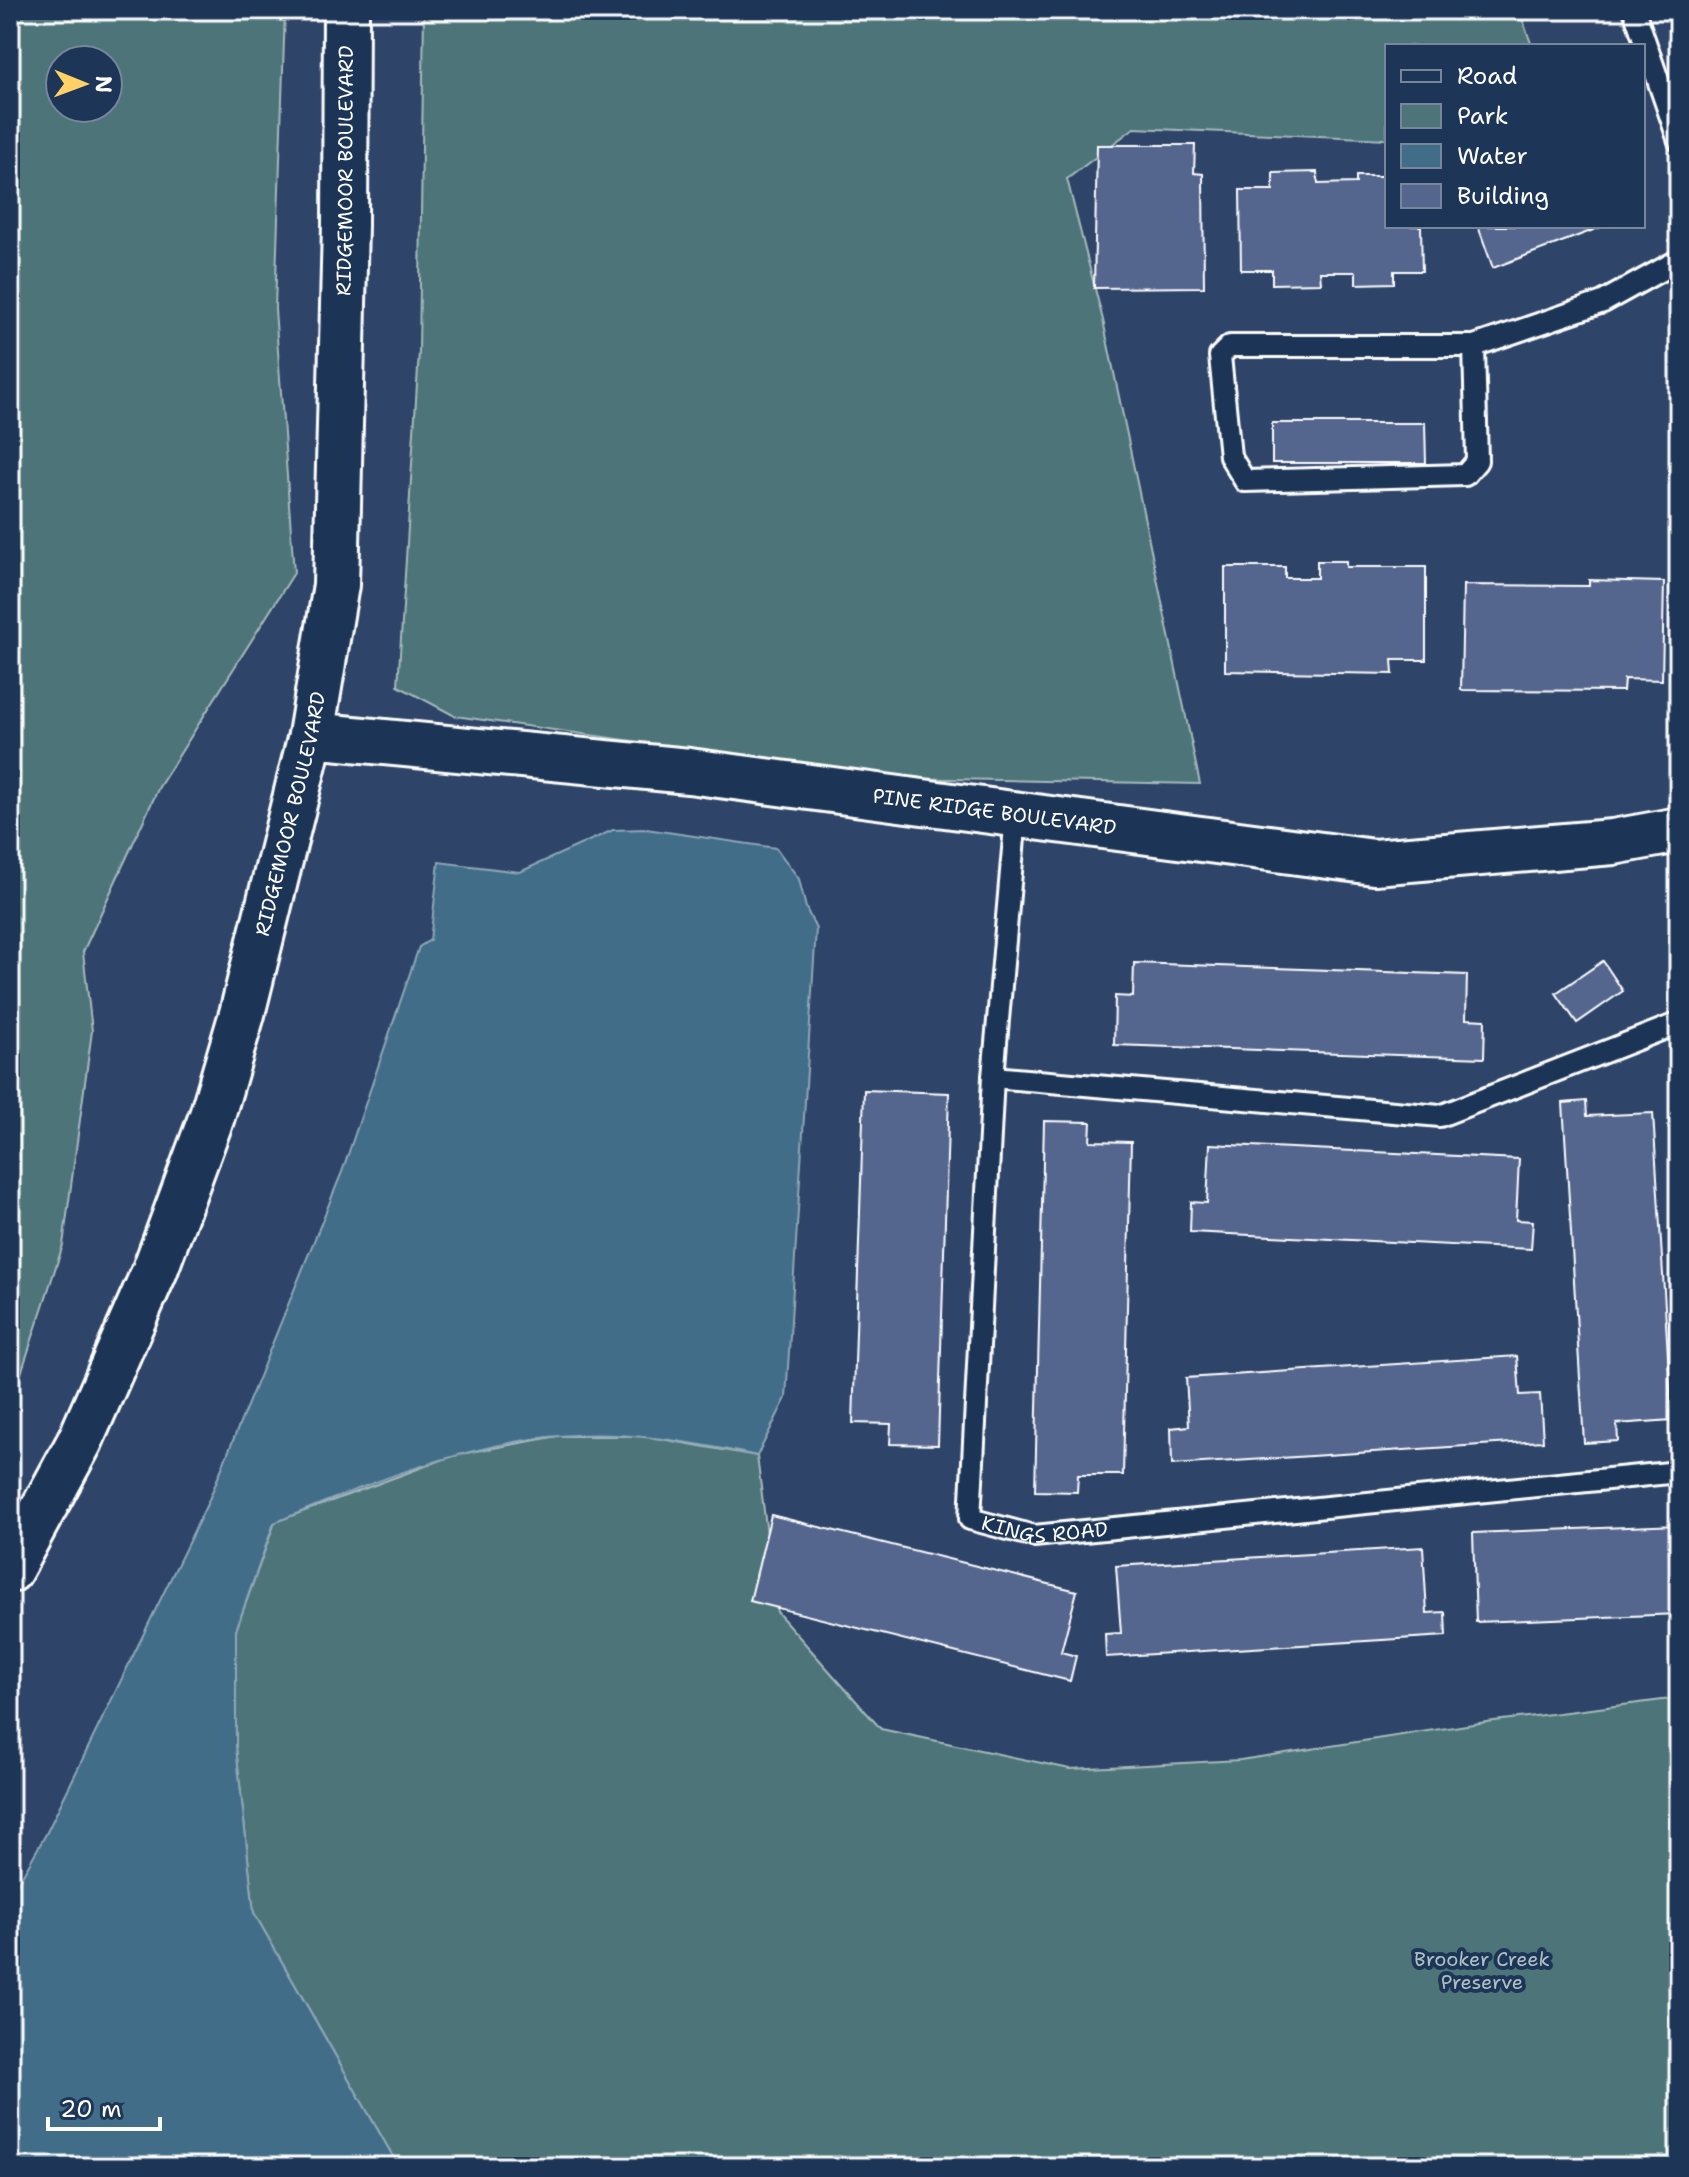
<svg xmlns="http://www.w3.org/2000/svg" width="1689" height="2177" viewBox="0 0 1689 2177" font-family="'Shantell Sans',sans-serif">
<rect width="100%" height="100%" fill="#2e4468"/>
<filter id="ink" filterUnits="userSpaceOnUse"><feTurbulence type="fractalNoise" baseFrequency=".0125" numOctaves="2"/><feDisplacementMap in="SourceGraphic" scale="16" xChannelSelector="R" yChannelSelector="G"/><feConvolveMatrix kernelMatrix="1 2 1 2 8 2 1 2 1" color-interpolation-filters="sRGB"/></filter>
<g filter="url(#ink)">
<path fill="#4d7579" stroke="#a6babc" stroke-width="2" fill-rule="evenodd" d="M10,10h275l-10,299 19,264 -135,214 -76,165 9,79 -29,214 -53,162zM108,60v48h-48v-48z
M424,10h1095l13,36h-145v93l-253,-11 -67,51 36,141 97,464 -305,-6 -440,-62 -57,-30 21,-334z
M558,1436h86l113,20 20,156 104,117 189,40 170,-9 246,-38 193,-24v469h-1280l-145,-254 -18,-166v-117l39,-108 180,-67z"/>
<path fill="#426d89" stroke="#8ea7b8" stroke-width="2" d="M646,829l130,19 23,31 7,29 10,21 -30,469 -29,58c-65,-14 -132,-26 -199,-20 -97,9 -194,49 -284,87l-38,107v117l18,166 145,254h-389v-270l36,-63 162,-332 134,-330 77,-225 11,-7 9,-78 81,10 93,-42z"/>
<path fill="#55668e" stroke="#fff" stroke-width="2" d="M1097,145h98l-1,28 9,1 1,113 -110,1z
M1317,172l1,12 38,-1v-7h31v50h34l1,45h-28v12l-38,1v-12h-36l1,11 -49,1v-14h-31l-1,-80h33v-17z
M1478,226h126l-111,42z
M1272,423h153l1,40h-154z
M1317,561h29v6h80v93h-34l1,14 -168,-3v-104h60v11h32z
M1589,580l75,2 -2,98 -38,-1 -1,12 -162,-1 2,-105 126,1z
M1603,961l20,30 -46,32 -21,-30z
M1134,963l333,12 -1,44 19,1 -1,38 -370,-13 1,-49 18,1z
M864,1090l85,3 -11,352 -48,-1 1,-20 -38,-1z
M1586,1101l1,15 66,-3 19,307 -55,4 1,17 -34,2 -21,-340z
M1044,1121l47,1 -1,19 41,1 -8,333h-45l-1,17 -42,-1z
M1210,1144l309,15 -3,61 17,1 -2,28 -341,-17 1,-30 16,1z
M1517,1356l3,39 20,-1 3,47 -371,24 -1,-37 18,-2 -3,-48z
M771,1515l306,76 -16,61 15,4 -6,25 -320,-80z
M1679,1525v89l-203,8 -3,-89z
M1423,1547l4,66 18,-1 1,24 -340,21 -1,-23 16,-1 -5,-67z"/>
<g fill="none" stroke-linecap="round" stroke-linejoin="round">
<g stroke="#fff" stroke-width="26">
<g id="lane">
<path d="M1634,10l45,131"/>
<path d="M1474,346l3,115 -12,14 -220,6 -15,-25 -10,-100 10,-10h244l129,-44 76,-42"/>
<path id="s1" d="M1016,815l-23,262 -23,442 64,17 645,-64"/>
<path d="M993,1077l447,39 239,-93"/>
</g>
</g>
<g stroke="#fff" stroke-width="50">
<g id="secondary">
<path id="s2" d="M311,735l378,36 685,91 239,-20 66,-12"/>
<path id="s3" d="M10,1570l70,-129 75,-171 57,-154 30,-102 69,-279 25,-150 9,-360 1,-215"/>
</g>
</g>
<use href="#lane" stroke="#1d3557" stroke-width="20"/>
<use href="#secondary" stroke="#1d3557" stroke-width="44"/>
</g>
</g>
<g text-anchor="middle" stroke-width="8" stroke-linejoin="round" paint-order="stroke">
<g font-size="20" fill="#fff" stroke="#1d3557">
<text dy="7" stroke="none"><textPath href="#s3" startOffset="1458">RIDGEMOOR BOULEVARD</textPath></text>
<text dy="7" stroke="none"><textPath href="#s2" startOffset="688">PINE RIDGE BOULEVARD</textPath></text>
<text dy="7" stroke="none"><textPath href="#s3" startOffset="810">RIDGEMOOR BOULEVARD</textPath></text>
<text dy="7" stroke="none"><textPath href="#s1" startOffset="782">KINGS ROAD</textPath></text>
</g>
<g font-size="20" fill="#afc1c3" stroke="#1d3557">
<text x="1482" y="1966">Brooker Creek<tspan x="1482" dy="23">Preserve</tspan></text>
</g>
</g>
<rect width="1689" height="2177" fill="none" stroke="#1d3557" stroke-width="40"/>
<rect x="20" y="20" width="1649" height="2137" fill="none" stroke="#fff" stroke-width="3" filter="url(#ink)"/>
<rect x="1385" y="44" width="260" height="184" fill="#1d3557" stroke="#77869a" stroke-width="2"/>
<rect x="1401" y="70" width="40" height="12" fill="#1d3557" stroke="#77869a" stroke-width="2"/>
<text x="1457" y="84" font-size="24" fill="#ffffff">Road</text>
<rect x="1401" y="104" width="40" height="24" fill="#4d7579" stroke="#77869a" stroke-width="2"/>
<text x="1457" y="124" font-size="24" fill="#ffffff">Park</text>
<rect x="1401" y="144" width="40" height="24" fill="#426d89" stroke="#77869a" stroke-width="2"/>
<text x="1457" y="164" font-size="24" fill="#ffffff">Water</text>
<rect x="1401" y="184" width="40" height="24" fill="#55668e" stroke="#77869a" stroke-width="2"/>
<text x="1457" y="204" font-size="24" fill="#ffffff">Building</text>
<g transform="translate(84 84) rotate(91)"><circle r="38" fill="#1d3557" stroke="#77869a" stroke-width="2"/>
<path d="M0-6L14 30L0 20L-14 30Z" fill="#ffd166"/>
<text y="-12" font-size="22" font-weight="bold" text-anchor="middle" fill="#ffffff">N</text>
</g>
<path d="M48 2117v12h112v-12" fill="none" stroke="#ffffff" stroke-width="4"/>
<text x="60" y="2117" font-size="24" fill="#ffffff" stroke="#1d3557" stroke-width="6" paint-order="stroke">20 m</text>
</svg>
